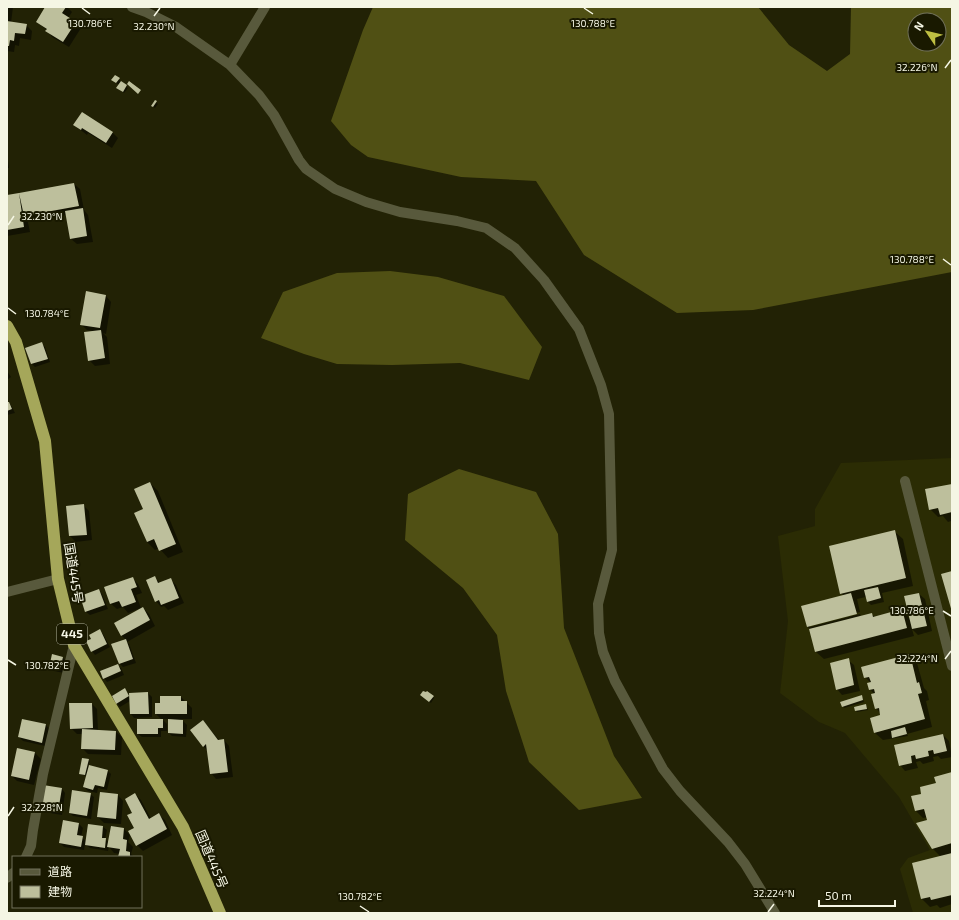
<svg xmlns="http://www.w3.org/2000/svg" width="959" height="920" viewBox="0 0 959 920" font-family="'Exo 2','Noto Sans JP',sans-serif">
<rect width="100%" height="100%" fill="#222205"/>
<path fill="#2b2c04" d="M952,458v455h-39l-13,-44 8,-11 22,-8 -31,-53 -54,-64 -26,-11 -39,-29 8,-72 -10,-85 37,-10v-17l26,-46z"/>
<path fill="#505014" fill-rule="evenodd" d="M373,7h385l31,38 38,26 23,-17 1,-47h101v265l-199,38 -76,3 -93,-58 -48,-74 -75,-4 -93,-20 -17,-12 -20,-24 32,-91zM915,20h24v24h-24z
M390,271l48,6 66,19 38,51 -13,33 -69,-17 -68,2 -55,-1 -33,-10 -43,-16 22,-46 54,-19z
M459,469l77,23 22,42 6,94 50,128 28,42 -63,12 -50,-48 -23,-71 -9,-56 -34,-47 -58,-48 3,-46z"/>
<path fill="#0007" d="M7,7h6l-2,16 15,2 6,6 -1,9 -11,-2 -1,8 -4,-1 -1,7 -7,-1z
M46,7h21l5,5 -4,6 13,10 -12,19 -17,-10 -5,-7 -10,-8z
M115,76l13,12 -4,5 -5,-4v-4l-5,-4z
M155,102l3,2 -3,4 -3,-2z
M82,113l31,20 5,5 -6,10 -24,-15 -1,2 -13,-10z
M7,154l2,14h-2z
M74,184l6,5 4,21 4,5 5,27 -16,2 -6,-5 -4,-24 -37,6 -3,-3 3,14 -23,4v-40l11,-2 3,3v-4z
M106,296l5,6 -5,32 -3,-1 4,4 3,27 -15,2 -6,-6 5,-29 -7,-1 -5,-5z
M42,344l3,3 5,15 -15,5 -3,-3z
M7,371l4,6 -4,3z
M9,403l3,4 3,6 -8,2v-11z
M150,483l8,8 25,61 -15,6 -9,-10 -4,2 -8,-8 -3,-32z
M952,485v40l-1,-4 -3,1 -5,-6 -5,1 -8,-8z
M83,505l6,6 3,29 -16,2 -6,-6 -3,-29z
M895,532l8,7 10,47 -31,7 2,9 -13,3 -4,-4 -1,-4 -9,2 3,13 -50,13v2l50,-13 1,3 10,-3 4,3 27,-7 8,9 9,-25 6,5 7,32 -14,4 -6,-6 2,7 -90,23 -8,-7 -6,-23 -3,-3 37,-30 -3,-3z
M154,577l6,6 10,-4 6,6 8,18 -16,7 -4,-4 -3,1 -5,-6z
M132,578l6,6 4,9 -6,2 5,13 -13,5 -5,-6 -6,2 -6,-5 -6,-16z
M99,590l3,4 6,15 -18,6 -4,-3 -5,-15z
M143,608l6,6 6,12 -28,16 2,2 7,19 -13,4 -3,-3 -7,-19 13,-5 -4,-4 -7,-13z
M100,631l3,3 7,13 -15,8 -3,-4z
M910,655l7,8 7,25 3,3 2,9 -3,1 6,26 -25,7 1,2 -25,4 -8,-7 7,-17 -1,-2 -5,-6 -2,-14 -4,-5 1,-6 -6,-6z
M53,656l10,2 4,4 -3,11 -10,-2 -4,-3z
M848,660l6,5 6,26 -18,4 -5,-6z
M117,665l4,3 3,7 -17,7 -3,-4z
M124,690l6,7 18,-4 4,4v20l-18,1 -3,-4 -1,-13 -10,6 -3,-4z
M427,692l7,6 -3,5 -10,-8z
M181,697l11,11v11h-11l6,6 -1,12 -14,-1 -3,-3v-14h-7l5,5v7h-6v6h-19l-4,-3 24,-14 -6,-6 5,-10z
M862,697l2,5 -20,6 -1,-2z
M92,704l5,5 1,22 18,1 6,5 -1,18 -33,-1 -6,-6v-14h-5l-6,-6z
M866,705l2,5 -11,2 -1,-1z
M203,721l16,19h5l5,6 4,31 -17,2 -5,-6 -3,-22 -5,-5z
M46,725l3,4 -4,17 -22,-5 -4,-4z
M943,735l6,6 3,16 -11,2 -3,-3 -5,1 1,4 -11,3 -3,-3 -4,1 2,6 -13,3 -5,-6 -5,-19z
M18,749l17,4 6,6 -7,26 -17,-4 -5,-5z
M88,760l2,1 -2,5 20,5 3,3 -4,16 -9,-2 -1,5 -9,-2 -4,-4 3,-11 -7,-2z
M952,773v131l-12,4 -3,-3 -7,2 -8,-8 19,-42 -8,-8 -15,-26 10,-3v-3l-5,1 -7,-7 7,-17z
M44,786l18,3 3,4 -3,22 -18,-3 -4,-3z
M90,794l4,3 -3,22 -18,-3 -3,-3z
M135,794l6,6 10,19 8,-4 6,5 7,15 -29,16 -6,-6 -4,-32z
M118,795l5,6 -2,23 -17,-1 -6,-6z
M64,821l15,3 4,4 -2,9 5,4 17,-14 4,3 -2,9 4,4 15,-14 6,6 -2,7 5,5 -2,7 3,3h-15l1,-3 -6,-1 -5,-6 -1,4 -18,-3 -5,-4 -1,6 -20,-3 -4,-4z"/>
<path fill="#bdbf9c" d="M45,7h21l-4,6 14,9 -13,20 -18,-11 2,-2 -11,-7z
M7,21l20,3 -2,10 -10,-1 -1,8 -4,-1 -1,6h-2z
M115,75l5,3 -4,5 -5,-3z
M121,81l6,4 -4,7 -7,-4z
M129,81l12,9 -3,4 -11,-10z
M155,100l2,1 -4,6 -2,-1z
M82,112l31,20 -7,11 -24,-15 -1,2 -8,-5z
M74,183l5,23 -55,10 -5,-23z
M19,193l5,34 -17,3v-35z
M83,208l4,28 -17,3 -5,-28z
M86,291l20,4 -6,33 -20,-3z
M101,330l4,28 -17,3 -4,-29z
M42,342l6,17 -17,5 -6,-16z
M7,402h2l3,7 -5,2z
M150,482l26,62 -17,7 -5,-12 -7,3 -13,-29 9,-4 -9,-20z
M952,484v28l-12,3 -2,-7 -9,2 -4,-21z
M84,504l3,31 -18,1 -3,-30z
M895,530l11,48 -66,16 -11,-48z
M952,571v41l-11,-38z
M155,576l3,7 13,-5 8,20 -18,7 -2,-5 -4,2 -9,-22z
M133,577l4,10 -6,2 5,13 -14,5 -3,-6 -9,3 -6,-17z
M878,587l3,11 -14,4 -3,-12z
M99,589l6,16 -20,7 -5,-16z
M851,593l6,21 -50,13 -6,-21z
M919,593l8,33 -15,3 -8,-33z
M143,607l7,13 -29,16 -7,-13z
M902,609l5,19 -92,24 -6,-23 63,-16 1,4z
M100,629l7,15 -16,8 -5,-11 5,-2 -2,-4z
M126,639l7,20 -14,5 -8,-20z
M52,654l11,3 -3,13 -11,-2z
M910,654l7,29 2,-1 3,11 -4,1 7,25 -51,14 -4,-15 10,-3 -1,-7 -4,1 -4,-15 4,-1 -1,-4 -5,1 -2,-7 4,-1 -2,-5 -5,1 -3,-11z
M849,658l5,27 -18,5 -6,-27z
M118,664l3,7 -18,8 -3,-8z
M125,688l4,8 -13,8 -4,-8z
M423,691l3,1 1,-1 7,5 -5,6 -9,-7z
M148,692l1,22h-19l-1,-21z
M862,695l1,5 -21,7 -2,-5z
M160,696h21v5h6v13h-32v-11h5z
M69,703h23l1,25 -23,1z
M866,704l1,5 -12,2 -1,-4z
M22,719l24,5 -4,19 -24,-6z
M137,719h26v9h-5v6h-21z
M168,719l15,1v14l-15,-1z
M203,720l15,20 6,-1 4,33 -18,2 -4,-30 -3,3 -13,-17z
M905,727l2,7 -15,4 -1,-7z
M82,729l34,2 -1,19 -34,-1z
M943,734l4,17 -13,3 -1,-4 -5,1 1,5 -13,3 -1,-4 -4,1 1,7 -13,3 -5,-21z
M17,748l18,4 -6,28 -18,-4z
M82,758l7,1 -4,16 -6,-1z
M89,765l19,5 -4,17 -9,-2 -2,5 -10,-3z
M952,772v71l-20,6 -16,-26 11,-3 -3,-11 -9,2 -4,-15 10,-2 -1,-7 16,-4 -2,-6z
M43,785l19,3 -4,24 -19,-3z
M72,790l19,3 -4,23 -18,-3z
M100,792l18,2 -2,25 -19,-2z
M135,793l14,26 10,-6 8,16 -31,17 -8,-15 6,-3 -7,-13 5,-2 -7,-14z
M63,820l16,3 -2,12 6,1 -2,11 -22,-4z
M88,824l15,2 -1,12h4l-1,10 -20,-3z
M111,826l13,2 -1,11 4,1 -1,11 4,1v5h-12l2,-8 -13,-2z
M952,853v42l-21,5 -1,-3 -9,2 -9,-36z"/>
<g fill="none" stroke-linecap="round" stroke-linejoin="round">
<path stroke="#58593c" stroke-width="10" d="M132,7l14,5 30,15 54,38 29,30 15,20 25,45 7,9 29,20 31,13 34,10 57,9 29,7 29,20 29,32 35,49 22,56 8,29 3,136 -14,54 1,29 4,19 12,29 48,88 17,22 48,51 17,22 30,49
M230,65l35,-58
M905,481l47,185
M7,592l51,-13
M26,857l5,-11 2,-16 10,-56 31,-129
M7,878l6,-5"/>
<path stroke="#a5a75a" stroke-width="12" d="M7,326l9,16 29,99 13,138 16,66 109,182 37,86"/>
</g>
<path fill="none" stroke="#f5f6e4" stroke-width="1.5" d="M82,8l8,6M584,8l9,6M154,16l6,-8M945,68l6,-8M8,225l6,-9M943,259l8,6M8,308l8,6M943,611l8,5M945,659l6,-8M8,660l8,5M8,816l6,-9M360,906l9,6M768,912l6,-8"/>
<g text-anchor="middle" stroke-width="4" stroke-linejoin="round" paint-order="stroke">
<rect fill="#191900" stroke="#b3b4a0" stroke-width="1" x="57" y="624" width="30" height="20" rx="3"/>
<g font-size="12" font-weight="bold" fill="#f5f6e4">
<text x="72" y="638">445</text>
</g>
<g font-size="13" fill="#f5f6e4" stroke="#191900">
<text transform="translate(74 573) rotate(81)" y="5">国道445号</text>
<text transform="translate(212 859) rotate(67)" y="5">国道445号</text>
</g>
</g>
<g font-size="10" text-anchor="middle" fill="#f5f6e4" stroke="#191900" stroke-width="4" stroke-linejoin="round" paint-order="stroke">
<text x="90" y="27">130.786°E</text>
<text x="593" y="27">130.788°E</text>
<text x="154" y="30">32.230°N</text>
<text x="917" y="71">32.226°N</text>
<text x="42" y="220">32.230°N</text>
<text x="912" y="263">130.788°E</text>
<text x="47" y="317">130.784°E</text>
<text x="912" y="614">130.786°E</text>
<text x="917" y="662">32.224°N</text>
<text x="47" y="669">130.782°E</text>
<text x="42" y="811">32.228°N</text>
<text x="774" y="897">32.224°N</text>
<text x="360" y="900">130.782°E</text>
</g>
<rect width="959" height="920" fill="none" stroke="#f5f6e4" stroke-width="16"/>
<rect x="12" y="856" width="130" height="52" fill="#191900" stroke="#71715b"/>
<rect x="20" y="869" width="20" height="6" fill="#58593c" stroke="#71715b"/>
<text x="48" y="876" font-size="12" fill="#f5f6e4">道路</text>
<rect x="20" y="886" width="20" height="12" fill="#bdbf9c" stroke="#71715b"/>
<text x="48" y="896" font-size="12" fill="#f5f6e4">建物</text>
<g transform="translate(927 32) rotate(305)"><circle r="19" fill="#191900" stroke="#71715b"/>
<path d="M0-3L7 15L0 10L-7 15Z" fill="#bebf42"/>
<text y="-6" font-size="11" font-weight="bold" text-anchor="middle" fill="#f5f6e4">N</text>
</g>
<path d="M819 900v6h76v-6" fill="none" stroke="#f5f6e4" stroke-width="2"/>
<text x="825" y="900" font-size="12" fill="#f5f6e4" stroke="#191900" stroke-width="3" paint-order="stroke">50 m</text>
</svg>
